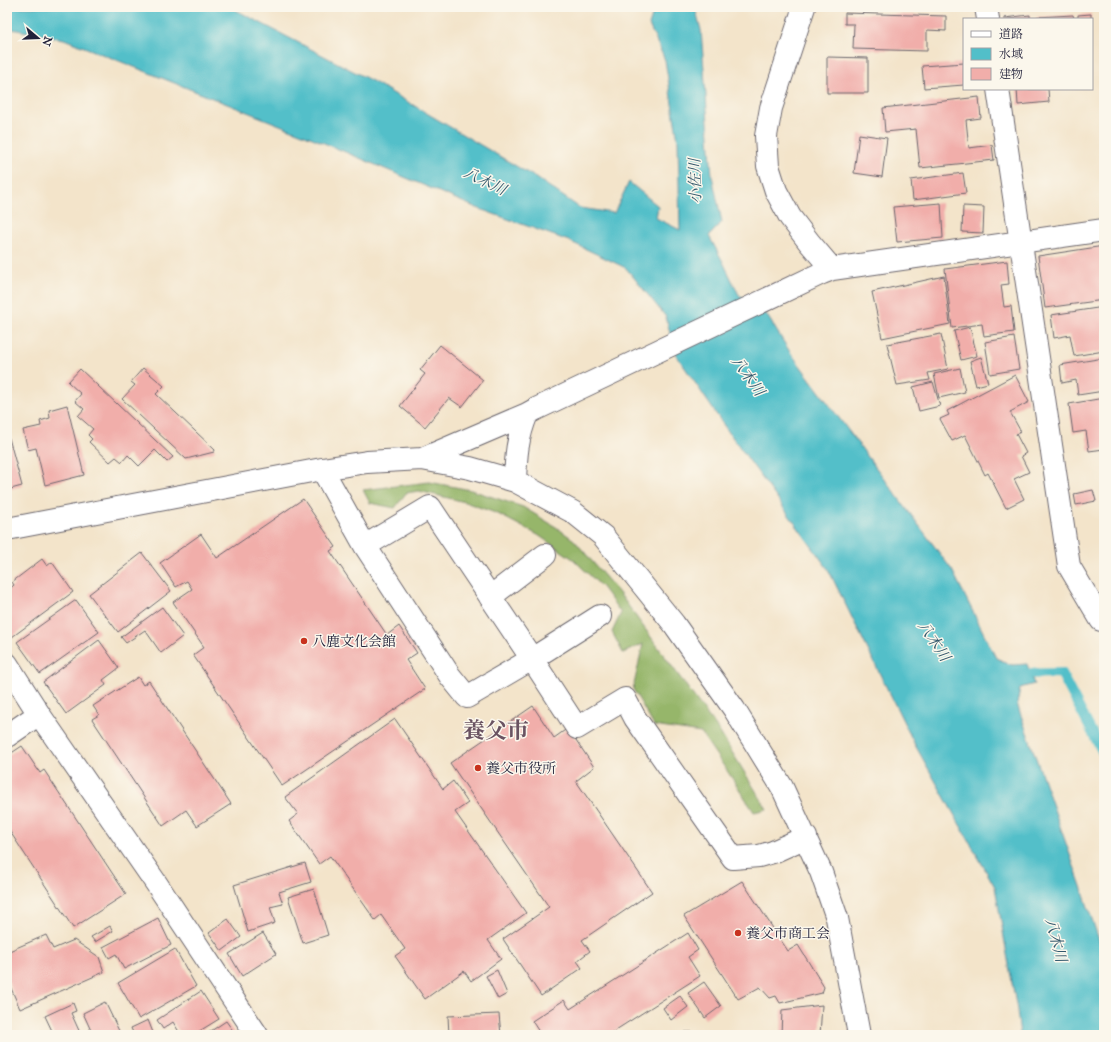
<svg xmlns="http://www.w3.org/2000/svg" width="1111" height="1042" viewBox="0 0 1111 1042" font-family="'IM FELL Great Primer','Noto Serif JP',serif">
<rect width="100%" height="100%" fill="#fbf7ec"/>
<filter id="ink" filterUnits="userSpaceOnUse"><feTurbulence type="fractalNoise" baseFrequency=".025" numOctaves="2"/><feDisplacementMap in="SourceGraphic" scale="8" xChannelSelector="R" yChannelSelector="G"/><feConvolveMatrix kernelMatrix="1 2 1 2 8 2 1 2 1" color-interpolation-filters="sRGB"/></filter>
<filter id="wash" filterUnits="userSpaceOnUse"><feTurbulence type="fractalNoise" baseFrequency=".012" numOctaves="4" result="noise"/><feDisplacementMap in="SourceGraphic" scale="16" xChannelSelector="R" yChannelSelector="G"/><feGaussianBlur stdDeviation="0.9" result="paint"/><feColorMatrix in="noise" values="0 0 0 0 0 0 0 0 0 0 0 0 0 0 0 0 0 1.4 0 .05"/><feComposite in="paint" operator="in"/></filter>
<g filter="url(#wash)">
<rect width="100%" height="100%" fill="#f3e4ca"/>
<path fill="#96b66a" stroke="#5c6c52" d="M429,482l42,8 52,17 33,20 18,13 45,53 76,105 24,33 48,78 -13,3 -22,-34 -31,-45 -47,-7 -21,-37 10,-45 -20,9 -11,-21 9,-19 -19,-26 -29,-28 -35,-24 -40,-21 -33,-12 -46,-11 -13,2 -11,15 -25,-5 -7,-13z"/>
<path fill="#52bfc9" stroke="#3a7082" d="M7,7h223l144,75 164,97 42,29 34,5 15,-31 29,24 -2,12 24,12 -2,-89 -13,-81 -16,-35 6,-18h40l6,23 11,146 10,46 -13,14 13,24 17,35 24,14 27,43 162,218 44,88 16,7 15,-1 7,20 -14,4 -3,16 65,185 22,66v80h-84l-3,-25 -22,-123 -80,-142 -87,-176 -103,-142 -50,-74 -9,-36 -40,-49 -57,-27 -92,-33 -167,-71 -246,-98 -57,-11z"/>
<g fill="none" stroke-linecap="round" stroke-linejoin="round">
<path stroke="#52bfc9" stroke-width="10" d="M1017,674l44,-1 43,82"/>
</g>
<g id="blocks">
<path fill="#f1aeaa" d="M845,13l101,3v15l-19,-1v21l-74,-2 1,-25h-9z
M1091,14v5h-13v-4z
M1030,15v4h-26v-1z
M1073,15l1,4h-37v-2z
M827,57l41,1v35h-41z
M964,63v22l-40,3 -2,-22z
M1017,89h31l1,13 -31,3z
M979,97l2,21 -15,2 3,28 23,-3 2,15 -74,8 -4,-39 -31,3 -2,-24z
M859,134l28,4 -5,39 -28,-4z
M963,173l3,20 -53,7 -2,-20z
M941,203l2,35 -46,4 -4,-35z
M963,206l21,1 -1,26 -21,-1z
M1104,246v54l-59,8 -7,-52z
M1007,261l2,23 -8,1 3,22 7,-1 3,26 -30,4 -2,-12 -30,4 -7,-59z
M944,276l6,48 -68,14 -10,-46z
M1104,307v44l-30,5 -4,-21 -16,3 -3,-23z
M970,327l7,29 -16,4 -7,-29z
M941,334l7,35 -20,4 2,7 -33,5 -10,-41z
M1014,337l5,32 -29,5 -5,-32z
M440,345l43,35 -21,27 -13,-9 -24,29 -25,-21 25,-32 -5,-4z
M981,357l7,26 -12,3 -6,-25z
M1104,358v33l-26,4 -2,-15 -14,3 -2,-18z
M143,368l21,18 -8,8 59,56 -1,2 -28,7 -64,-60 13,-14 -4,-3z
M960,368l5,24 -26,6 -5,-24z
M80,369l93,88 -6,5 -12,-12 -16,16 -11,-11 -6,7 -6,-5 -6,5 -21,-20 3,-3 -4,-4 5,-6 -15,-13 6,-7 -9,-8 6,-7 -13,-12z
M1015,375l14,27 -19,10 11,20 -5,2 10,19 -5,3 8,16 -15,7 10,20 -18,9 -18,-35 -3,2 -20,-40 -13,6 -12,-22 9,-4 -2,-4z
M933,382l7,24 -21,5 -6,-24z
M1104,398v51l-15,2 -3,-20 -13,2 -4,-29z
M67,405l17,70 -39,10 -9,-37 -8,2 -5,-20 18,-4 -1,-5 10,-3 -1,-8z
M9,438l13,48 -15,4v-51z
M1093,490l3,11 -20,4 -2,-11z
M303,499l33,48 -6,4 57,84 12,-9 18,27 -11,7 19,29 -143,97 -89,-131 11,-8 -31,-45 19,-13 -5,-8 -11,6 -16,-24 41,-29 16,24z
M142,553l29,38 -53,41 -29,-38z
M42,559l5,7 5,-4 21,30 -61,45 -5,-8v-38l7,-6 -2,-3z
M76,600l23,32 -59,42 -23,-32z
M162,607l21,29 -22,17 -16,-23 -19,13 -5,-6z
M99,640l20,28 -16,12 3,5 -40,29 -23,-32z
M138,677l5,8 6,-4 82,123 -34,22 -11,-16 -23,16 -71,-107 7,-4 -6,-9z
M533,706l21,32 14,-10 26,39 -18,14 76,111 -70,48 8,11 -13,10 5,7 -41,28 -38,-57 46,-32 -99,-144z
M395,719l48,70 10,-8 15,22 -13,9 71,101 -38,27 13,19 -30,22 -7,-10 -39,28 -30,-43 10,-7 -24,-34 -6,5 -45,-64 -11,8 -30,-43 9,-7 -13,-17z
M22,746l18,27 4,-3 82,124 -53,34 -66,-101v-71z
M305,863l6,19 -32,10 4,12 -13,3 5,16 -27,9 -14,-47z
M742,881l46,70 10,-6 26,42 -2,6 -42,10 -4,-7 -6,2 -10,-11 -22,12 -54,-83z
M314,889l14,46 -25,8 -15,-46z
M158,918l13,27 -47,24 -8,-15 -7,4 -6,-11z
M228,919l13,18 -19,14 -13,-18z
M110,926l3,5 -18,11 -4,-5z
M263,933l13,21 -34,22 -13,-22z
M688,933l10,17 -10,7 12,19 -92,59h-67l-9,-14 32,-21 6,9z
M46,935l7,14 21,-9 25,17 5,15 -84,37 -13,-30v-27z
M175,949l21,37 -57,33 -21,-36z
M497,970l10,24 -9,5 -12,-23z
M704,982l17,24 -16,12 -17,-25z
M201,991l18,28 -26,16h-12l-8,-13 -10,7 -6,-9z
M680,996l8,11 -17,13 -8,-12z
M105,1002l16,33h-28l-10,-22z
M73,1003l3,8 -5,2 10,22h-27l-9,-19z
M822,1005l-2,30h-39l1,-25z
M499,1014l2,21h-52l-1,-19z
M148,1020l6,15h-20l-3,-7z
M226,1021l10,14h-31z
M684,1032h19v3h-20z"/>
</g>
</g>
<g filter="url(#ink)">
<use href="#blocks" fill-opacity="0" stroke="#6b666d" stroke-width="1"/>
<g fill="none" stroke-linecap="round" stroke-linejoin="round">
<g stroke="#6b666d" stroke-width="24">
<path id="minor" d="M804,7l-33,101 -5,28 2,30 8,25 14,26 19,25 23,27
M986,7l2,12
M998,89l71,477 32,54h3
M422,459l105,-45 9,-5 286,-136 10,-4 272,-39
M322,469l43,77 85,130 17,21 65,-38 45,69 48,-29 10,19 98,140 26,-2 14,-4 33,-15
M515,481c1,-25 2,-43 12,-67
M7,529l315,-60 45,-7 55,-3 48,9 45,13 58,31 30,24 71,88 60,85 48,78 39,85 16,46 22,117
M365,546l65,-39 102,152 68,-43
M490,597l55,-42
M7,664l32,50 117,169 101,152
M7,736l32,-22"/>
</g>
<use href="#minor" stroke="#fff" stroke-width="22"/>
</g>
</g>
<g fill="#c8321e" stroke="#fbf7ec" stroke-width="1.5">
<circle cx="304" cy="641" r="4"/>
<circle cx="478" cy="768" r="4"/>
<circle cx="738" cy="933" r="4"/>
</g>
<g text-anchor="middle" stroke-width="3" stroke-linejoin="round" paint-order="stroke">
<g font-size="14" fill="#22223b" stroke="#fbf7ec" text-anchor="start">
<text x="312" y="646">八鹿文化会館</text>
<text x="486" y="773">養父市役所</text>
<text x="746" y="938">養父市商工会</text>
</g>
<g font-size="15" font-style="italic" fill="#33596d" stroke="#fbf7ec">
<text transform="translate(485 181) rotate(26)" y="5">八木川</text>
<text transform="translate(695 181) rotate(-91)" y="5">小佐川</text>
<text transform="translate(748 376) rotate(54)" y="5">八木川</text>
<text transform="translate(934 641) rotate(56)" y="5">八木川</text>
<text transform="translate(1056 940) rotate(75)" y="5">八木川</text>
</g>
<g font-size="22" font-weight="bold" fill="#6a5362" stroke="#fbf7ec">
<text x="496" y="738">養父市</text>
</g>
</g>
<rect width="1111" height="1042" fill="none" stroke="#fbf7ec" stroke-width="24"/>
<rect x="963" y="18" width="130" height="72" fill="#fbf7ec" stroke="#a4a2a5"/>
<rect x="971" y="31" width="20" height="6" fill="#ffffff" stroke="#a4a2a5"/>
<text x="999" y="38" font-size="12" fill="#22223b">道路</text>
<rect x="971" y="48" width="20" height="12" fill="#52bfc9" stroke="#a4a2a5"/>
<text x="999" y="58" font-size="12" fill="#22223b">水域</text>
<rect x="971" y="68" width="20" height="12" fill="#f1aeaa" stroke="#a4a2a5"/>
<text x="999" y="78" font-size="12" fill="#22223b">建物</text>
<g transform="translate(38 38) rotate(109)" stroke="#fbf7ec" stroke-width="3" paint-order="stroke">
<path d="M0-3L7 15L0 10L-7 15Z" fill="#22223b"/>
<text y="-6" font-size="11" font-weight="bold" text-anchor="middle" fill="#22223b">N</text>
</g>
</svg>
